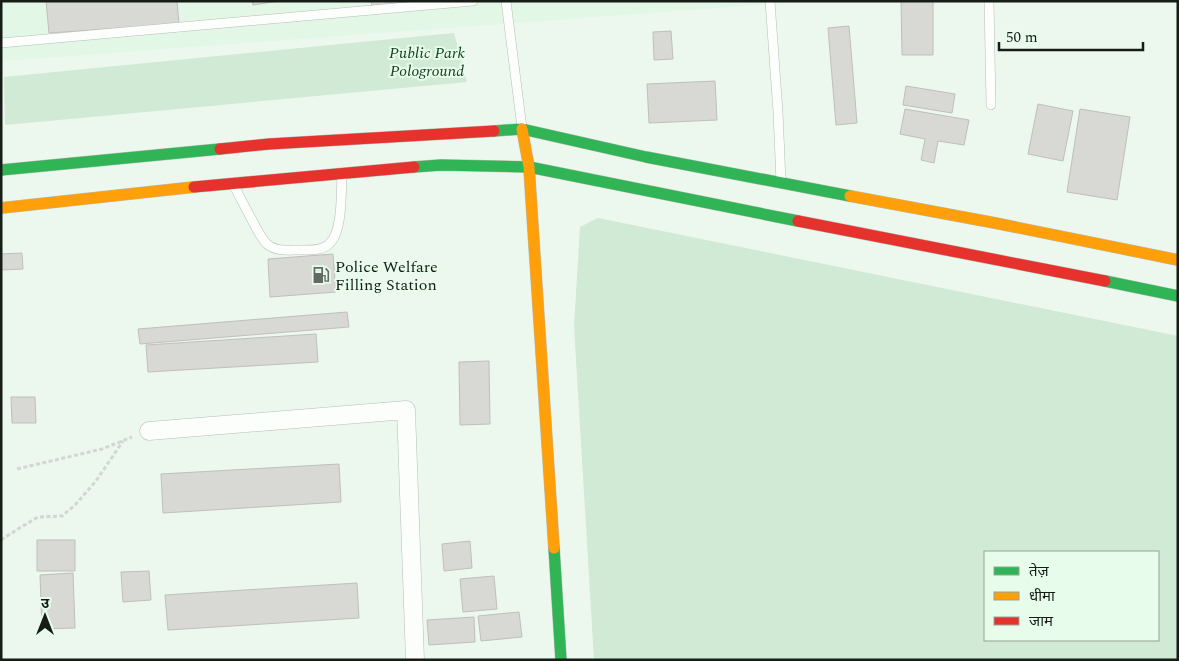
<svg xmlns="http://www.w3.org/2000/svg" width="1179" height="661" viewBox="0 0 1179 661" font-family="Spectral,'Noto Sans Devanagari',serif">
<rect width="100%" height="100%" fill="#ecf7ee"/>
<path fill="#e3f7e6" d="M1,1h811l-811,60z"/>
<path fill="#d0ead5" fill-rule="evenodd" d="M454,33l13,49 -462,43 -1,-48z
M598,218l580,118v324h-584l-20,-334 6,-99zM985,552h173v88h-173z"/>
<path fill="#d8d8d4" stroke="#bfbfbb" d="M46,1h131l2,23 -130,9z
M252,1h27l-26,4z
M371,1h62l-61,6z
M901,1h32v54h-31z
M849,26l8,97 -21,2 -8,-97z
M671,31l2,28 -19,1 -1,-28z
M715,81l2,39 -68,3 -2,-39z
M906,86l49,8 -3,19 -49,-8z
M1038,104l35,7 -10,50 -35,-7z
M905,109l64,11 -5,25 -26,-4 -4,22 -13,-3 4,-21 -25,-5z
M1080,109l50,8 -13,83 -50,-8z
M22,253l1,16 -22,1v-16z
M333,254l3,38 -66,5 -2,-38z
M347,312l2,15 -209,17 -2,-15z
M316,334l2,28 -170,10 -2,-27z
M489,361l1,63 -30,1 -1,-63z
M11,397h24l1,26h-24z
M339,464l2,38 -178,11 -2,-39z
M37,540h38v31h-38z
M470,541l2,27 -28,3 -2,-27z
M149,571l2,29 -28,2 -2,-30z
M73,573l2,55 -33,1 -2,-54z
M494,576l3,33 -34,3 -3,-33z
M357,583l2,35 -191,12 -3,-35z
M519,612l3,25 -41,4 -3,-25z
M474,617l1,25 -46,3 -2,-25z"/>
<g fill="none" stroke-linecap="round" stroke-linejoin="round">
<g stroke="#b6beb7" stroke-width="10">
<path id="lane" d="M506,1l16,127
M770,1l8,111 3,70
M989,1l2,104
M1,43l472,-42
M233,184c7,13 13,25 20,38 4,7 8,16 14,22 9,8 22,6 33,6 9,0 22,1 29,-6 14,-12 12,-53 13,-70"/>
</g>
<g stroke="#b6beb7" stroke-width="19">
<path id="street" d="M149,431l257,-21 9,250"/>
</g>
<g stroke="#b6beb7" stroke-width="12">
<path id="fast" d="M494,131l28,-2 124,28 204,39
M414,167l27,-2 88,2 269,54
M1,170l219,-21
M1105,281l73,15
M554,548l7,112"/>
</g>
<g stroke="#b6beb7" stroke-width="12">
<path id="slow" d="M522,129l7,38 25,381
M850,196l145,27 183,37
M1,208l193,-21"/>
</g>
<g stroke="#b6beb7" stroke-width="12">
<path id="jam" d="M220,149l49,-5 225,-13
M194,187l220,-20
M798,221l307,60"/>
</g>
<path stroke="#d3d6d4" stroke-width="3" stroke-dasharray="4 2.5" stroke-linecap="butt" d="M17,469l85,-20 30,-12
M1,540l17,-11 20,-12 24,-1 13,-11 21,-24 27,-40"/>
<use href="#lane" stroke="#fcfefc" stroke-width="9"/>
<use href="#street" stroke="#fcfefc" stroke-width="18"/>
<use href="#fast" stroke="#30b455" stroke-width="11"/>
<use href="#slow" stroke="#ff9f0a" stroke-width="11"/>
<use href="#jam" stroke="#e5322d" stroke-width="11"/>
</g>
<defs>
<g id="fuel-bare" transform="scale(1.35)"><path d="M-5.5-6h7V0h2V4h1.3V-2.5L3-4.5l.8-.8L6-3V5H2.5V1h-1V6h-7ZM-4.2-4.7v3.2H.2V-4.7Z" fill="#616962" stroke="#e8fceb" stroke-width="2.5" paint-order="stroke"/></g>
</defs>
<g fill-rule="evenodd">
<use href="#fuel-bare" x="321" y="275"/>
</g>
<g text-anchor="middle" stroke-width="4" stroke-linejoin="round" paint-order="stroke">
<g font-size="16" font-style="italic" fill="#144322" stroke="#e8fceb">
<text x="427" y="58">Public Park<tspan x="427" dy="18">Pologround</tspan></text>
</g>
<g font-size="16" fill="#161d17" stroke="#e8fceb" text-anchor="start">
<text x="335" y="272">Police Welfare<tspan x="335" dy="18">Filling Station</tspan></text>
</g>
</g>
<rect width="1179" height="661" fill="none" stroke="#161d17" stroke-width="5"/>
<rect x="984" y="551" width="175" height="90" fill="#e8fceb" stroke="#94a396"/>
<rect x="994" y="567" width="25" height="8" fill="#30b455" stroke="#94a396"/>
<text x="1029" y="576" font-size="15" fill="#161d17">तेज़</text>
<rect x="994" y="592" width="25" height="8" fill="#ff9f0a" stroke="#94a396"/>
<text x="1029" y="601" font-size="15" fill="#161d17">धीमा</text>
<rect x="994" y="617" width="25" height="8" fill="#e5322d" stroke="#94a396"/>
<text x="1029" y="626" font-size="15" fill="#161d17">जाम</text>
<g transform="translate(45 616)" stroke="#e8fceb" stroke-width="4" paint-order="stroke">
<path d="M0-4L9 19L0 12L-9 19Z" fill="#161d17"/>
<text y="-8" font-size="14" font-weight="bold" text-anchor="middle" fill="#161d17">उ</text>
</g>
<path d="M999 42v8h144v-8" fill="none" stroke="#161d17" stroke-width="2.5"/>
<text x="1006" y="42" font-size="15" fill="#161d17" stroke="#e8fceb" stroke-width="4" paint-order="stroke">50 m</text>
</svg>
